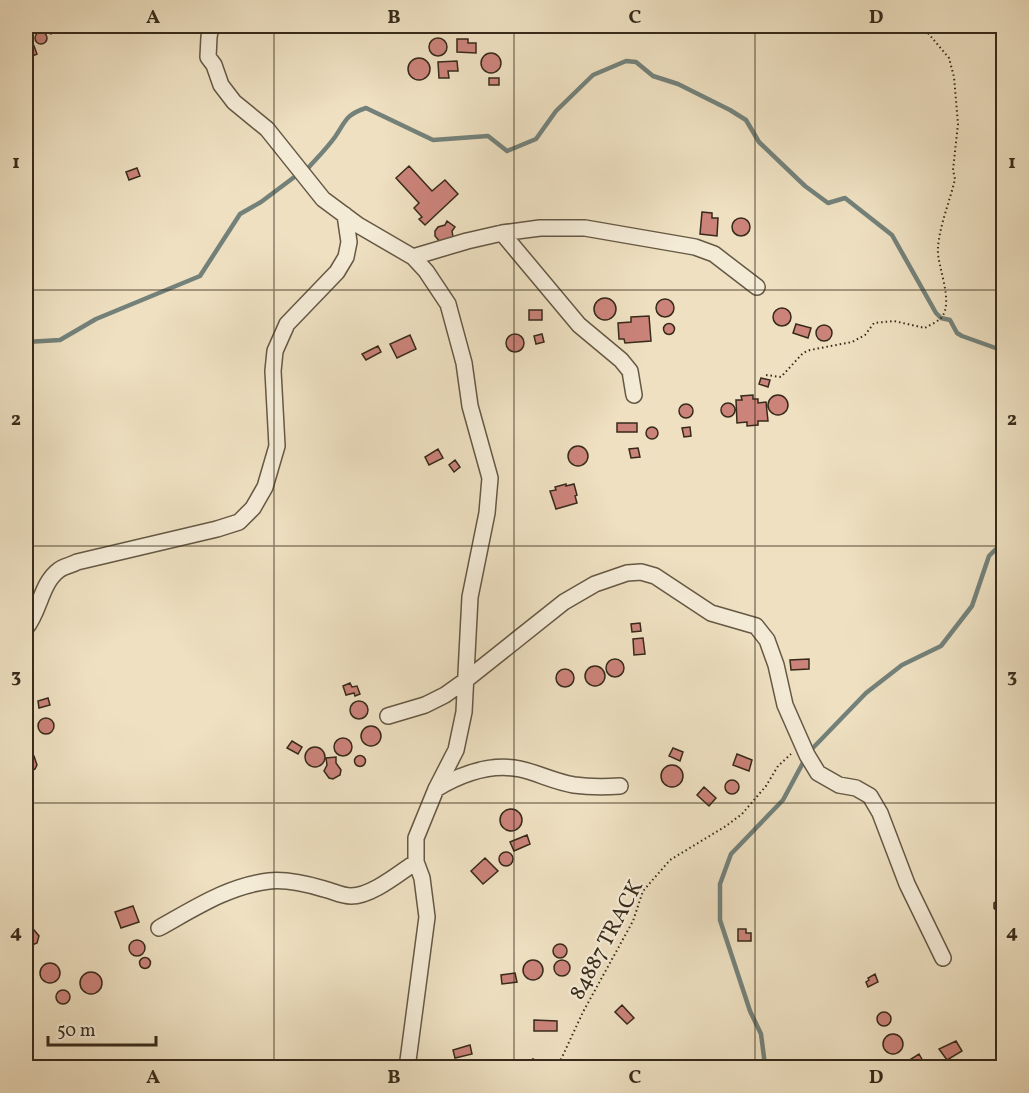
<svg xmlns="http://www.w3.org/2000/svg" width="1029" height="1093" viewBox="0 0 1029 1093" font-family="Vollkorn,serif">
<rect width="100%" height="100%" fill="#eee0c1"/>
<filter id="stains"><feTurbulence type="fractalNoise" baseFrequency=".00333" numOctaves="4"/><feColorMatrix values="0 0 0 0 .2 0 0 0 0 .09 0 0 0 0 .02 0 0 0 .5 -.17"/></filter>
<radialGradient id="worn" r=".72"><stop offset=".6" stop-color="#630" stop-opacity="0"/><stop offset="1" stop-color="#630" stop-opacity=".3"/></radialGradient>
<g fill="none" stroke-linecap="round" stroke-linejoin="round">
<path stroke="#73817a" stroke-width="4.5" d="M309,167c9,-10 18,-19 26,-30 11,-16 10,-22 31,-29l67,32 55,-4 19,15 29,-12 20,-28 37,-36 33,-14 10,1 17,14 25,8 52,26 16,10 13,22 46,44 23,17 17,-5 47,37 44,78 5,5 9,2 7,13 5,3 42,15
M26,342l34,-2 36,-21 104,-43 40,-62 21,-12 36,-27
M809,752l57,-59 36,-28 39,-19 31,-40 17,-50 15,-15
M768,1068l-3,-3 -4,-31 -11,-23 -30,-91v-36l11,-30 52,-54 22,-41"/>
</g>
<path fill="#cb837a" stroke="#372a1a" stroke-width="1.5" d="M42,26h17l-1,4 -7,4 -7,-3z
M35 38a6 6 0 1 1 12 0a6 6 0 1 1-12 0Z
M429 47a9 9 0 1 1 18 0a9 9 0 1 1-18 0Z
M457,39h11v4h8v10l-19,-1z
M34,46l3,8 -7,3 -3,-9z
M481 63a10 10 0 1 1 20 0a10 10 0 1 1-20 0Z
M408 69a11 11 0 1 1 22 0a11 11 0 1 1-22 0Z
M457,61l1,10h-10l1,7h-10l-1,-16z
M489,78h10v7h-10z
M409,166l23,25 13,-11 13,14 -33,31 -6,-6 3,-2 -8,-9 5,-5 -23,-25z
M137,168l3,8 -11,4 -3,-8z
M702,212l10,1v5h6l-1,18 -17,-2z
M732 227a9 9 0 1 1 18 0a9 9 0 1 1-18 0Z
M447,221l8,6 -3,4 1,6 -3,4 -9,2 -6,-7v-5l3,-4 7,-2z
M594 309a11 11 0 1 1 22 0a11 11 0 1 1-22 0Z
M656 308a9 9 0 1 1 18 0a9 9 0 1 1-18 0Z
M773 317a9 9 0 1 1 18 0a9 9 0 1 1-18 0Z
M529,310h13v10h-13z
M649,316l2,25 -26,2 -1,-4h-5l-1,-16 13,-1v-5z
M663.5 329a5.5 5.5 0 1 1 11 0a5.5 5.5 0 1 1-11 0Z
M796,324l15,4 -3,10 -15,-5z
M816 333a8 8 0 1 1 16 0a8 8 0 1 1-16 0Z
M542,334l2,8 -8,2 -2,-8z
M506 343a9 9 0 1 1 18 0a9 9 0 1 1-18 0Z
M410,335l6,14 -19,9 -7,-14z
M378,346l3,6 -15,8 -4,-6z
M761,378l9,2 -2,7 -9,-3z
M768 405a10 10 0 1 1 20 0a10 10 0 1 1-20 0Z
M753,395v4h5v4l8,-1 2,19h-10v4l-11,1v-4l-10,1 -1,-23h6l-1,-4z
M721 410a7 7 0 1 1 14 0a7 7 0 1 1-14 0Z
M679 411a7 7 0 1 1 14 0a7 7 0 1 1-14 0Z
M617,423h20v9h-20z
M646 433a6 6 0 1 1 12 0a6 6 0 1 1-12 0Z
M690,427l1,9 -7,1 -2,-9z
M568 456a10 10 0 1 1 20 0a10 10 0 1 1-20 0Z
M638,448l2,9 -9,1 -2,-9z
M438,449l5,9 -14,7 -4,-8z
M455,460l5,7 -6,5 -5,-7z
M566,484v2l8,-2 3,11 -2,1 2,7 -21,6 -6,-18 6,-1 -1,-3z
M640,623l1,8 -9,1 -1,-8z
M643,638l2,16 -11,1 -1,-16z
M809,659v10l-18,1 -1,-10z
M606 668a9 9 0 1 1 18 0a9 9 0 1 1-18 0Z
M585 676a10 10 0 1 1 20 0a10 10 0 1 1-20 0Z
M556 678a9 9 0 1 1 18 0a9 9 0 1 1-18 0Z
M350,683l2,4 5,-1 3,8 -5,2 -1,-3 -8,2 -3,-9z
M48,698l2,7 -11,3 -1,-7z
M350 710a9 9 0 1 1 18 0a9 9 0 1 1-18 0Z
M38 726a8 8 0 1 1 16 0a8 8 0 1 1-16 0Z
M361 736a10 10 0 1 1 20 0a10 10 0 1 1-20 0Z
M334 747a9 9 0 1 1 18 0a9 9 0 1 1-18 0Z
M292,741l10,6 -4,7 -11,-6z
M305 757a10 10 0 1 1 20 0a10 10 0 1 1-20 0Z
M673,748l10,4 -3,9 -11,-5z
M26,752l8,4 3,9 -2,4 -8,5h-1z
M737,754l15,6 -3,11 -16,-6z
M354.5 761a5.5 5.5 0 1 1 11 0a5.5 5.5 0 1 1-11 0Z
M336,757v6l5,7 -1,5 -7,4 -4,-1 -5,-7 3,-6 -1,-7z
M661 776a11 11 0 1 1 22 0a11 11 0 1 1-22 0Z
M725 787a7 7 0 1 1 14 0a7 7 0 1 1-14 0Z
M704,787l12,11 -7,8 -12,-11z
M500 820a11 11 0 1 1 22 0a11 11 0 1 1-22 0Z
M527,835l3,9 -16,7 -4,-9z
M499 859a7 7 0 1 1 14 0a7 7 0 1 1-14 0Z
M485,858l13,13 -15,13 -12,-13z
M1000,898h4v16h-5l-5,-6v-5z
M133,906l6,16 -18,6 -6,-16z
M30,929l4,1 5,6 -2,7 -7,3 -4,-1v-15z
M738,929h8v4h5v8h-13z
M129 948a8 8 0 1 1 16 0a8 8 0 1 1-16 0Z
M553 951a7 7 0 1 1 14 0a7 7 0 1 1-14 0Z
M139.5 963a5.5 5.5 0 1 1 11 0a5.5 5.5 0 1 1-11 0Z
M554 968a8 8 0 1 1 16 0a8 8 0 1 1-16 0Z
M523 970a10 10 0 1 1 20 0a10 10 0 1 1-20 0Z
M40 973a10 10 0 1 1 20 0a10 10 0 1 1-20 0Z
M80 983a11 11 0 1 1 22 0a11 11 0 1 1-22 0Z
M515,973l2,9 -15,2 -1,-9z
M875,974l3,8 -10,5 -2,-5 3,-2 -1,-2z
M56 997a7 7 0 1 1 14 0a7 7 0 1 1-14 0Z
M622,1005l12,13 -7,6 -12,-12z
M877 1019a7 7 0 1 1 14 0a7 7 0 1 1-14 0Z
M534,1020l23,1v10h-23z
M883 1044a10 10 0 1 1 20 0a10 10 0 1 1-20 0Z
M956,1041l6,10 -15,9 -8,-11z
M470,1045l2,9 -17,4 -2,-8z
M919,1054l8,14h-22l-2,-4z
M533,1059l7,4 1,5h-15l1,-5z
M497,1061l5,1 6,6h-20l5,-6z"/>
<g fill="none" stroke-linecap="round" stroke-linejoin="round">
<g stroke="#655844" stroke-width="18">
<path id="minor" d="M211,26l-2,11 -1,20 6,8 7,20 13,17 33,27 56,70 35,26 55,32 13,14 22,33 16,59 6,43 20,72 -3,35 -17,84 -6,115 -8,38 -20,39 -20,49v24l6,16 5,39 -20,151
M502,233l77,92 42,35 9,11 4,24
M413,257l54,-16 35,-8 38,-5h45l110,19 19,7 43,33
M26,628c14,-17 15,-45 33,-58 5,-4 13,-5 18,-8l140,-33 22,-7 14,-14 12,-21 12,-41 -4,-75 2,-20 12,-27 50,-52 9,-15 3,-15 -4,-27
M388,716l37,-11 20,-10 21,-15 98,-78 31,-18 32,-11 14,-1 14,4 56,37 45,13 11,14 9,25 9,40 22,50 11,18 21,12 17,3 14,8 10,17 27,71 36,74
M436,789c25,-15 54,-26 84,-20 18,4 35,13 54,16 15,2 30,2 46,1
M159,928c36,-20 69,-42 110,-47 18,-2 38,3 55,8 9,2 17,7 27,7 21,0 48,-23 65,-34"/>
</g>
<path stroke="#372a1a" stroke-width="2" stroke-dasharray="1.5 3" stroke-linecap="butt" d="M766,375l15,2 22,-24 7,-3 42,-8 13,-7 9,-12 20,-2 31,7c5,-3 12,-6 16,-10 14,-16 -5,-54 -3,-70 1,-21 12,-47 17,-69l-2,-9 5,-46 -4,-47 -5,-19 -27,-32
M557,1068l26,-56 50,-91 10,-30 27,-31 56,-34 16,-12 24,-28 12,-20 13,-12"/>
<use href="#minor" stroke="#f4ebd7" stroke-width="15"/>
</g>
<path fill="none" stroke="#372a1a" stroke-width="1.5" stroke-opacity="0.55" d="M274,26v1042M514,26v1042M755,26v1042M26,290h978M26,546h978M26,803h978"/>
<g text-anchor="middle" stroke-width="4.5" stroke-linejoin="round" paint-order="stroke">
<g font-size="22" fill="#372a1a" stroke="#f4ebd7">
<text transform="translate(605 939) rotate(-62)" y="8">84887 TRACK</text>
</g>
</g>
<rect width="1029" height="1093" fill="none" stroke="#eee0c1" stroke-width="66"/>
<path d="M48 1036v9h108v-9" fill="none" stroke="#372a1a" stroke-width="3"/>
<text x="57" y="1036" font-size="18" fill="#372a1a" stroke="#f4ebd7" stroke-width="4.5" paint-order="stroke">50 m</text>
<rect x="33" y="33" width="963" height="1027" fill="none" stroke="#372a1a" stroke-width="2"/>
<g font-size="20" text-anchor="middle" font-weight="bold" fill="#372a1a">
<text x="153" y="23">A</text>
<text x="394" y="23">B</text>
<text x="635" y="23">C</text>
<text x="876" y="23">D</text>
<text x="16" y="168">1</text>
<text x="1012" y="168">1</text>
<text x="16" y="425">2</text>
<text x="1012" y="425">2</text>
<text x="16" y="682">3</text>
<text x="1012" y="682">3</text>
<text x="16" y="938">4</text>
<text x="1012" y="938">4</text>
<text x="153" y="1083">A</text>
<text x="394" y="1083">B</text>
<text x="635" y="1083">C</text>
<text x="876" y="1083">D</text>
</g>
<rect width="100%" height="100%" filter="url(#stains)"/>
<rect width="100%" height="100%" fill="url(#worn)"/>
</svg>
